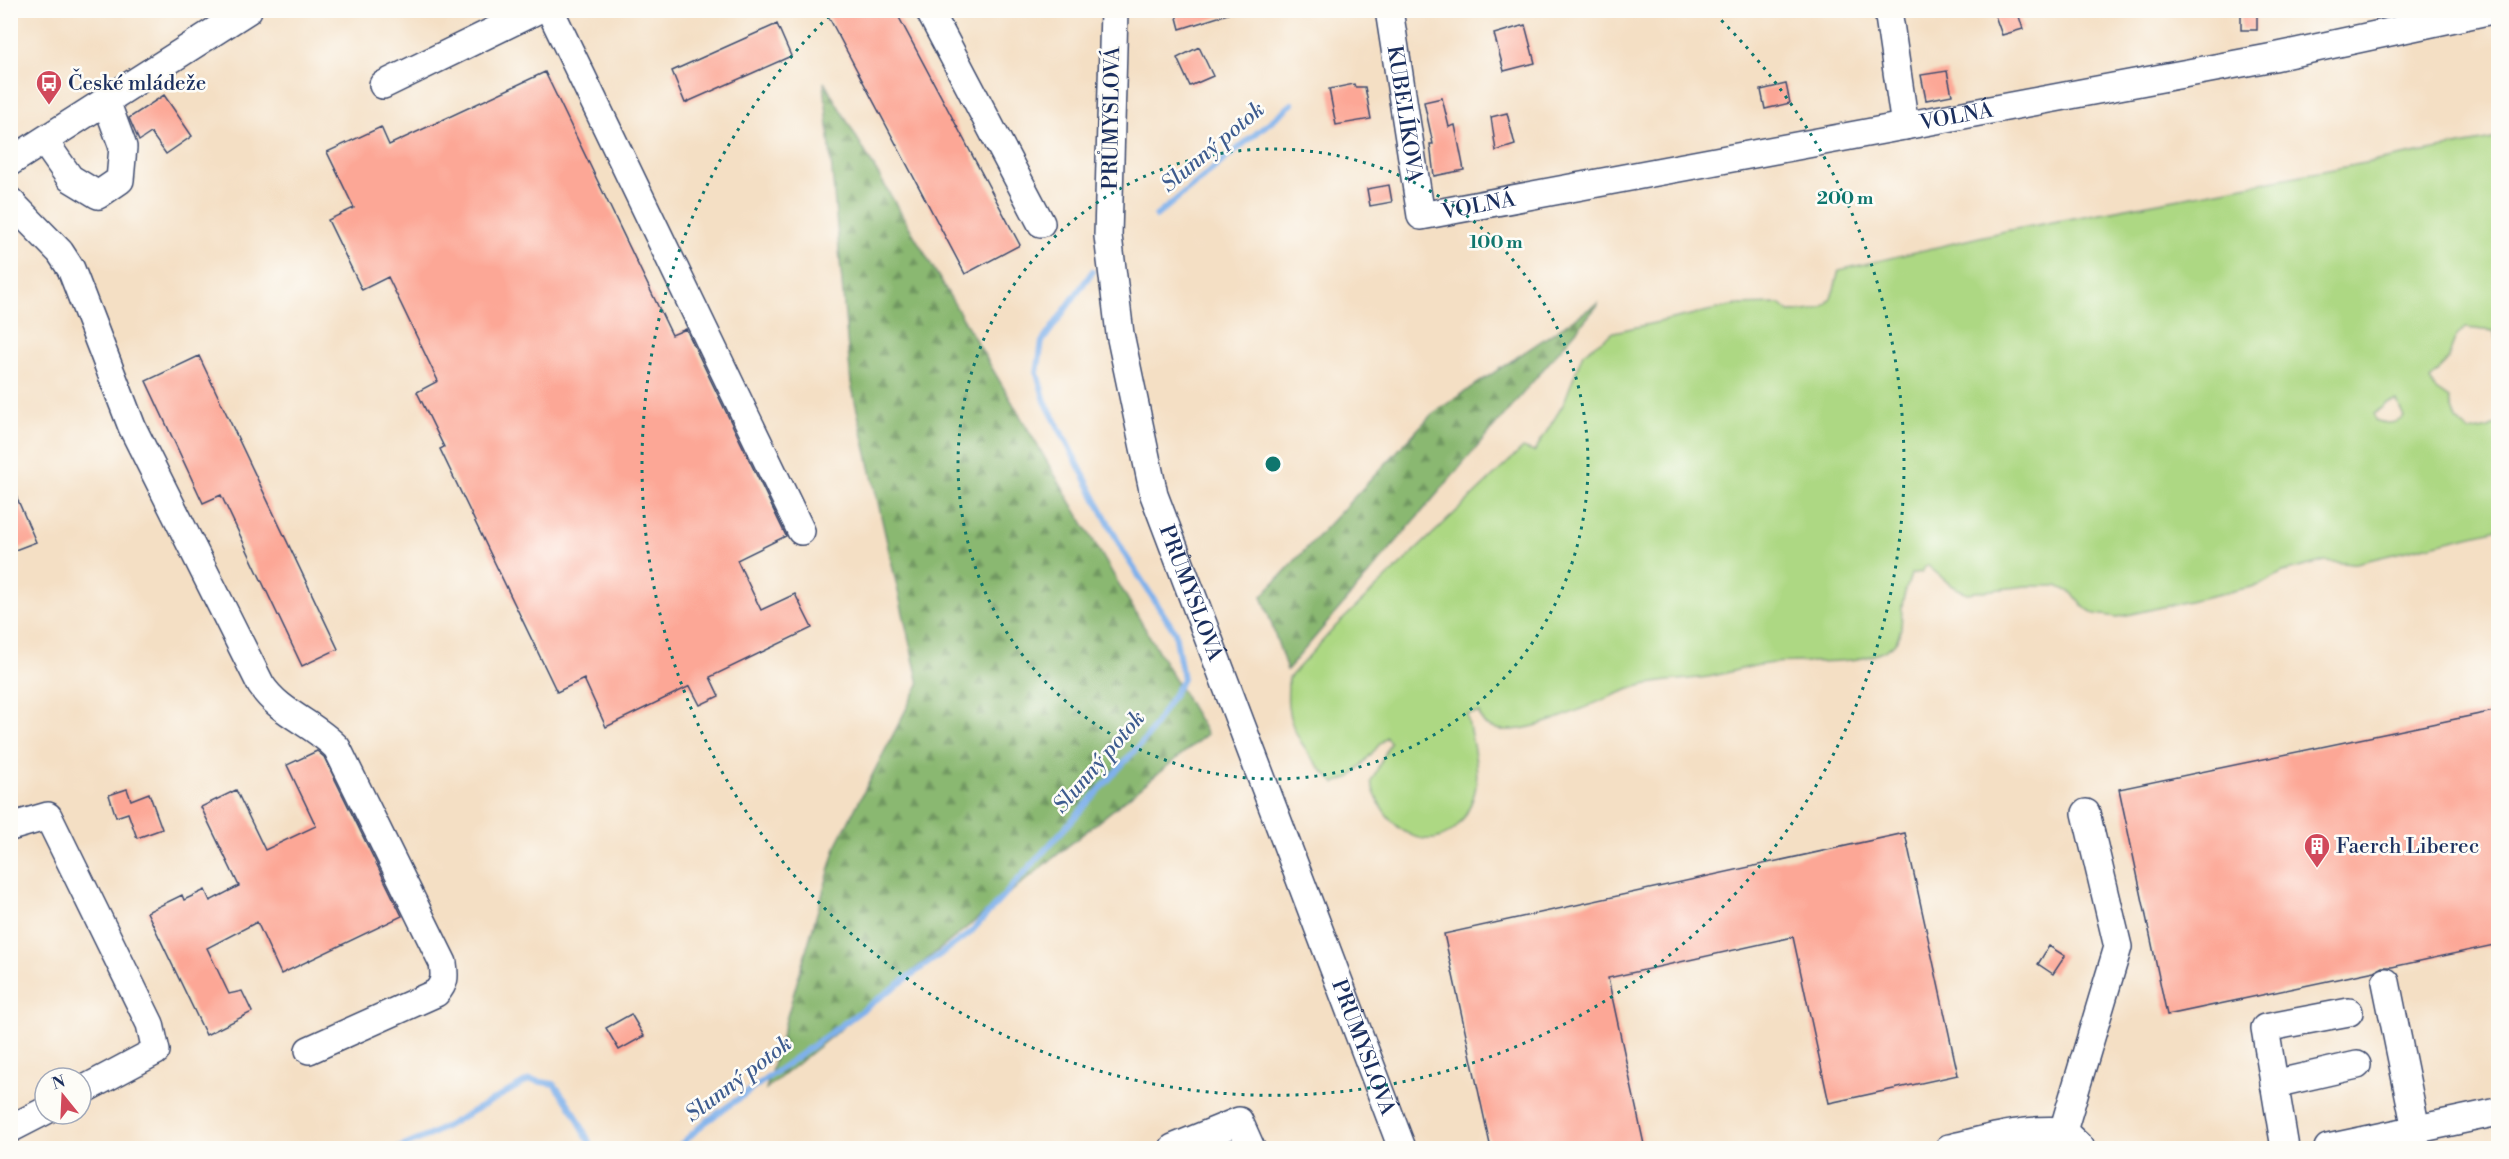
<svg xmlns="http://www.w3.org/2000/svg" width="2509" height="1159" viewBox="0 0 2509 1159" font-family="'Libre Bodoni',serif">
<defs>
<pattern id="forest-firs" width="22" height="20" patternUnits="userSpaceOnUse" patternTransform="scale(1.5)"><rect width="22" height="20" fill="#8ab871"/><path d="M5 1l3.5 6h-7zM16 11l3.5 6h-7z" fill="#709660"/></pattern>
</defs>
<rect width="100%" height="100%" fill="#fdfcf7"/>
<filter id="ink" filterUnits="userSpaceOnUse"><feTurbulence type="fractalNoise" baseFrequency=".0167" numOctaves="2"/><feDisplacementMap in="SourceGraphic" scale="12" xChannelSelector="R" yChannelSelector="G"/><feConvolveMatrix kernelMatrix="1 2 1 2 8 2 1 2 1" color-interpolation-filters="sRGB"/></filter>
<filter id="wash" filterUnits="userSpaceOnUse"><feTurbulence type="fractalNoise" baseFrequency=".008" numOctaves="4" result="noise"/><feDisplacementMap in="SourceGraphic" scale="24" xChannelSelector="R" yChannelSelector="G"/><feGaussianBlur stdDeviation="1.35" result="paint"/><feColorMatrix in="noise" values="0 0 0 0 0 0 0 0 0 0 0 0 0 0 0 0 0 1.4 0 .05"/><feComposite in="paint" operator="in"/></filter>
<g filter="url(#wash)">
<rect width="100%" height="100%" fill="#f4dfc4"/>
<path fill="#add883" stroke="#648470" stroke-width="1.5" fill-rule="evenodd" d="M2498,138v212l-4,-19 -28,-3c-14,11 -12,13 -17,29 -3,8 -14,16 -19,23l6,10 13,9 7,21 13,12 20,-4 9,-5v106l-146,35 -27,-3 -42,11 -23,13 -142,32 -23,-3 -13,-8 -10,-13 -15,-7h-31l-59,7 -15,-7 -25,-21 -6,7 -10,2c-2,8 -6,17 -8,26 -3,13 1,28 -6,40 -18,28 -93,20 -122,23 -22,1 -45,10 -67,14 -23,3 -49,3 -72,10 -37,11 -110,55 -147,40 -6,-2 -8,-8 -10,-14l-12,1c3,23 14,53 8,77 -20,76 -87,54 -104,-9l19,-39 -4,-6 -35,40 -16,6c-20,-18 -44,-48 -47,-76 -1,-9 0,-19 0,-28l48,-53 187,-178 11,4 29,-47 20,-52 31,-21 121,-27 45,-1 9,8c40,-2 41,-4 50,-42l166,-39zM2397,401l7,16c-9,8 -19,7 -29,3l-1,-6 12,-10z"/>
<path fill="url(#forest-firs)" stroke="#527468" stroke-width="1.5" d="M824,82l383,652 -441,355 71,-245 82,-160 -68,-301z
M1598,303v2l-311,365 -25,-74 170,-182z"/>
<g fill="none" stroke-linecap="round" stroke-linejoin="round">
<path stroke="#7fb1eb" stroke-width="6" d="M1398,23l13,-13
M1156,216l136,-112
M399,1148l33,-14 97,-54 25,4 21,29 17,35
M677,1148l26,-24 267,-191 178,-197 35,-57 -8,-47 -51,-79 -79,-152 -8,-28 5,-31 50,-70"/>
</g>
<g id="blocks">
<path fill="#fca796" d="M825,10h70l125,235 -55,29z
M1175,10h52l1,4 -48,15z
M1993,10h24l6,19 -21,6z
M2241,10h16v20h-16z
M777,24l14,32 -106,47 -13,-32z
M1525,25l10,38 -31,8 -10,-37z
M1199,47l14,29 -23,10 -13,-28z
M1947,71l5,24 -26,5 -5,-25z
M545,72l127,263 14,-6 100,207 -49,24 24,50 34,-16 17,34 -102,49 9,19 -19,9 -10,-19 -84,41 -22,-48 -27,13 -117,-243 4,-2 -27,-55 21,-11 -50,-104 -26,13 -34,-70 26,-12 -27,-56 54,-25 8,18z
M1354,84l1,3h10l6,32 -35,6 -7,-36z
M1786,84l4,19 -25,6 -4,-19z
M164,95l28,41 -26,18 -15,-21 -12,8 -10,-23z
M1442,98l7,29 6,-2 9,45 -30,6 -4,-32h3l-9,-42z
M1507,113l8,32 -19,6 -5,-34z
M1389,185l3,17 -22,4 -3,-17z
M199,356l139,293 -36,17 -81,-171 -18,8 -57,-122z
M10,482l26,60 -26,10z
M2499,710v234l-107,23h-10l-7,4 -208,44 -48,-226z
M317,751l7,6 78,159 -121,58 -24,-52 -50,26 22,46 13,-3 10,21 -46,23 -59,-123 35,-17 2,5 21,-10 5,11 29,-15 -38,-79 35,-17 29,60 51,-24 -29,-61z
M127,789l4,11 18,-7 13,36 -25,9 -9,-25 -12,4 -7,-22z
M1905,833l53,242 -129,28 -36,-166 -185,41 37,171h-154l-47,-215z
M2049,946l16,10 -12,18 -15,-10z
M631,1014l13,22 -25,14 -13,-22z"/>
</g>
</g>
<g filter="url(#ink)">
<use href="#blocks" fill-opacity="0" stroke="#3c496d" stroke-width="1.5"/>
<g fill="none" stroke-linecap="round" stroke-linejoin="round">
<g stroke="#3c496d" stroke-width="30">
<g id="minor">
<path d="M550,10l251,521"/>
<path d="M929,10l112,213"/>
<path id="s1" d="M1114,10l-6,226 12,98 34,161 248,653"/>
<path id="s2" d="M1389,10l32,206 853,-159 218,-47"/>
<path d="M1888,10l17,116"/>
<path d="M383,85l154,-75"/>
<path d="M44,141l26,37 28,17 22,-15 3,-33 -17,-46"/>
<path d="M10,162l238,-152"/>
<path d="M10,201l50,51 11,17 61,158 129,258c19,29 53,38 76,63l106,215c2,14 2,20 -7,30l-127,57"/>
<path d="M10,827l38,-11 102,208 6,27 -75,40"/>
<path d="M2386,982l30,147"/>
<path d="M2274,1084l83,-19"/>
<path d="M10,1129l35,-18"/>
<path d="M2063,1131l55,-184 -32,-134"/>
<path d="M1173,1148l66,-27 12,27"/>
<path d="M1949,1148c39,-9 74,-20 114,-17l18,17"/>
<path d="M2285,1148l-20,-120 84,-16"/>
<path d="M2328,1148l170,-36"/>
</g>
</g>
<use href="#minor" stroke="#fff" stroke-width="27"/>
</g>
</g>
<g fill="none" stroke="#0f766e" stroke-width="3" stroke-dasharray="3 6">
<circle cx="1273" cy="464" r="315"/>
<path d="M1715 14A631 631 0 1 1 831 14"/>
</g>
<defs>
<g id="bus-pin" transform="scale(1.35)"><path d="M0 17L-7.5 6A9.5 9.5 0 1 1 7.5 6Z" fill="#d1495b" stroke="#fdfcf7"/><path d="M-5-6H5V4H4V6H2V4H-2V6H-4V4H-5ZM-3.5-4V0h7V-4ZM-3.5 1.2v1.5H-2V1.2ZM2 1.2v1.5H3.5V1.2Z" fill="#fff"/></g>
<g id="building-pin" transform="scale(1.35)"><path d="M0 17L-7.5 6A9.5 9.5 0 1 1 7.5 6Z" fill="#d1495b" stroke="#fdfcf7"/><path d="M-4-6H4V6H1V3H-1V6H-4ZM-2.5-4.3h1.7v1.8h-1.7ZM.8-4.3h1.7v1.8H.8ZM-2.5-1h1.7V.8h-1.7ZM.8-1h1.7V.8H.8Z" fill="#fff"/></g>
</defs>
<g fill-rule="evenodd">
<use href="#bus-pin" x="49" y="83"/>
<use href="#building-pin" x="2317" y="846"/>
</g>
<g text-anchor="middle" stroke-width="5" stroke-linejoin="round" paint-order="stroke">
<g font-size="21" fill="#1b2f5e" stroke="#fdfcf7" text-anchor="start">
<text x="68" y="90">České mládeže</text>
<text x="2336" y="853">Faerch Liberec</text>
</g>
<g font-size="21" fill="#1b2f5e" stroke="#fdfcf7">
<text dy="7" stroke="none"><textPath href="#s2" startOffset="105">KUBELÍKOVA</textPath></text>
<text dy="7" stroke="none"><textPath href="#s2" startOffset="753">VOLNÁ</textPath></text>
<text transform="translate(1111 118) rotate(-89)" y="7">PRŮMYSLOVÁ</text>
<text dy="7" stroke="none"><textPath href="#s2" startOffset="267">VOLNÁ</textPath></text>
<text dy="7" stroke="none"><textPath href="#s1" startOffset="594">PRŮMYSLOVÁ</textPath></text>
<text dy="7" stroke="none"><textPath href="#s1" startOffset="1080">PRŮMYSLOVÁ</textPath></text>
</g>
<g font-size="22" font-style="italic" fill="#3e5c8f" stroke="#fdfcf7">
<text transform="translate(1212 146) rotate(-40)" y="8">Slunný potok</text>
<text transform="translate(1098 761) rotate(-49)" y="8">Slunný potok</text>
<text transform="translate(738 1078) rotate(-37)" y="8">Slunný potok</text>
</g>
</g>
<circle cx="1273" cy="464" r="9" fill="#0f766e" stroke="#fdfcf7" stroke-width="3"/>
<g font-size="18" text-anchor="middle" font-weight="bold" fill="#0f766e" stroke="#fdfcf7" stroke-width="5" stroke-linejoin="round" paint-order="stroke">
<text x="1845" y="204">200 m</text>
<text x="1496" y="248">100 m</text>
</g>
<rect width="2509" height="1159" fill="none" stroke="#fdfcf7" stroke-width="36"/>
<g transform="translate(63 1096) rotate(342)"><circle r="28" fill="#fdfcf7" stroke="#a3aaba" stroke-width="1.5"/>
<path d="M0-4.5L10 22L0 15L-10 22Z" fill="#d1495b"/>
<text y="-9" font-size="16" font-weight="bold" text-anchor="middle" fill="#1b2f5e">N</text>
</g>
</svg>
